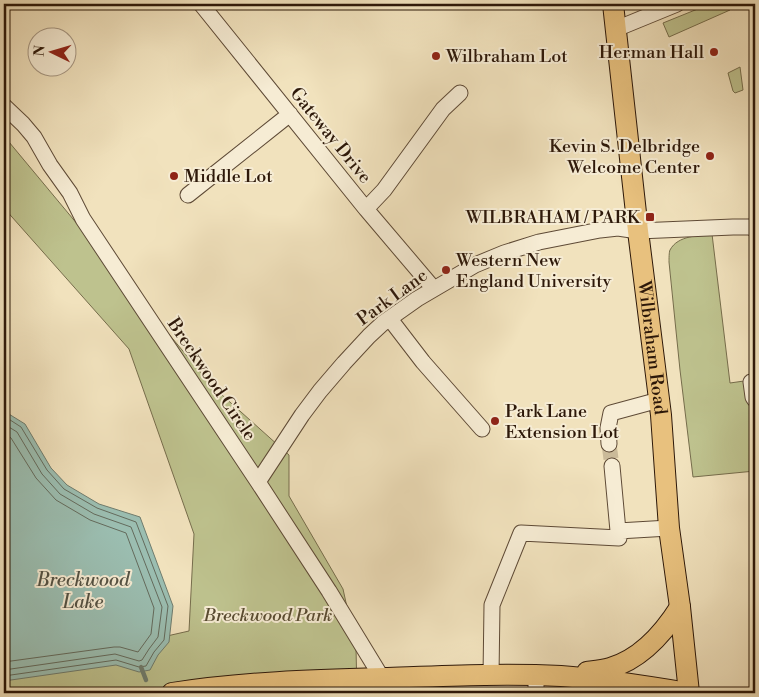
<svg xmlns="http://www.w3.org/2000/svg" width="759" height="697" viewBox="0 0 759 697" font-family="'Libre Bodoni',serif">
<rect width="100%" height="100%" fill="#f1e2bd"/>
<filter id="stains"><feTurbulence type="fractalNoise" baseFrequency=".004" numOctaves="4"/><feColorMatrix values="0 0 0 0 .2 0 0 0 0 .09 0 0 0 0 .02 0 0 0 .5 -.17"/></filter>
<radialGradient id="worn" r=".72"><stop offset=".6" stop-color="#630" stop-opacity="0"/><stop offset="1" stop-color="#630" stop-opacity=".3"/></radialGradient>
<path fill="#bec28e" stroke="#766d4c" d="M710,4h18l2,6 -61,27 -6,-14z
M740,67l3,23 -8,3 -2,-2 -5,-18z
M4,136l208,250 77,69v41l54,93 13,59 1,45h-353v-50l57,17 128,-29 5,-97 -65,-185 -125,-141z
M712,234l18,149 14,-2 3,21 8,10v59l-62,6 -13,-107 -11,-108c0,-3 0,-10 1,-12 8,-15 29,-14 42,-16z"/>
<path fill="#9bbeb1" stroke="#6f7c6e" d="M4,411l21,13 26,44 16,17 32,19 41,13 33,89 -4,36 -11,13 -8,15 -11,2 -23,-7 -112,16z"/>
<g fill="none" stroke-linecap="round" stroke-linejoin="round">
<path stroke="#646b5d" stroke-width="1" d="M4,416l17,11 26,43 17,19 33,19 39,14 32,84 -4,34 -10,12 -8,14 -7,1 -23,-7 -112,16
M4,424l13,8 25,42 18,20 34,20 37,13 31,80 -4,30 -9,12 -7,11 -3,1 -24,-7 -111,16
M4,433l7,5 25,40 20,22 34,20 36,13 28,75 -3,26 -13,18 -18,-5h-6l-110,15"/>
<path stroke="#6f7c6e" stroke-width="4.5" d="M141,667l5,13"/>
<path stroke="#caba99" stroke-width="15" stroke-dasharray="15 8" stroke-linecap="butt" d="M609,444l3,22"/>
<g stroke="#5e4a36" stroke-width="17">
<path id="minor" d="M201,4l165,205 68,80
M616,29l61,-25
M4,106l19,18 11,13 16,28 20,28 13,26 175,263 71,109 53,87v15
M188,195l102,-81
M366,209l18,-19 59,-81 17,-16
M390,319l33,43 59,67
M751,382l2,15 2,3
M609,444l-1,-16 3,-15 48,-13
M612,466l6,65
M258,482l44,-67 18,-24 24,-28 25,-27 14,-13 34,-24 58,-34 29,-12 35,-11 61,-12 18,-2 20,3 95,-4h16l6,2
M491,676l1,-71 29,-72 98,5 -1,-7 51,-3
M398,693v-15
M536,693v-17"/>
</g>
<g stroke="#2d1809" stroke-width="22">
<g id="major">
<path id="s1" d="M613,4l25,227 23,184 8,113 11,79 9,86"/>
<path d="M587,672c7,-1 16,-2 23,-4 31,-9 53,-34 70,-61"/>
<path d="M172,693c70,-11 140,-13 211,-15 59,-2 119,-5 178,-2 43,3 85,10 127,17"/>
</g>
</g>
<use href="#minor" stroke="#f6ecd4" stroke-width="15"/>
<use href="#major" stroke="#e8c17e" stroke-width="20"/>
</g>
<g fill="#8f2418" stroke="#f6ecd4" stroke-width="2">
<circle cx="714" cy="52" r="5"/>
<circle cx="436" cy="56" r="5"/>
<circle cx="710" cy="156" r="5"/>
<circle cx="174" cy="176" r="5"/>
<rect x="645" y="212" width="10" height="10" rx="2.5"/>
<circle cx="446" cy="270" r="5"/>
<circle cx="495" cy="421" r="5"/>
</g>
<g text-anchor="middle" stroke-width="4" stroke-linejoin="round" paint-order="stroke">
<g font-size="18" fill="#2d1809" stroke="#f6ecd4" text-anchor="start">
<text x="704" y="58" text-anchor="end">Herman Hall</text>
<text x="446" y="62">Wilbraham Lot</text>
<text x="700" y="152" text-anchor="end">Kevin S. Delbridge<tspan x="700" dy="21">Welcome Center</tspan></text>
<text x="184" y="182">Middle Lot</text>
<text x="640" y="223" text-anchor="end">WILBRAHAM / PARK</text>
<text x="456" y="266">Western New<tspan x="456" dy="21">England University</tspan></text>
<text x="505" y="417">Park Lane<tspan x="505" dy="21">Extension Lot</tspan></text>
</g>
<g font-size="18" fill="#2d1809" stroke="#f6ecd4">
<text transform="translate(331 135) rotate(51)" y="6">Gateway Drive</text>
<text transform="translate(392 297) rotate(-36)" y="6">Park Lane</text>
<text dy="6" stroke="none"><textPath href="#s1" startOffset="346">Wilbraham Road</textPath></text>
<text transform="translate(212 379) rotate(56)" y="6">Breckwood Circle</text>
</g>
<g font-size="18" font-style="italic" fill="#584b31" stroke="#f6ecd4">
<text x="268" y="621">Breckwood Park</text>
</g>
<g font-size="19" font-style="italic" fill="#545244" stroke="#f6ecd4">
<text x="83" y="586">Breckwood<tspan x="83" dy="22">Lake</tspan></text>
</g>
</g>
<rect width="759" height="697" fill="none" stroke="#f1e2bd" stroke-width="20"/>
<rect x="5" y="5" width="749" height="687" fill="none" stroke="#2d1809" stroke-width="2.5"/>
<rect x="10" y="10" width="739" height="677" fill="none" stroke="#2d1809"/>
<g transform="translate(52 52) rotate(275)"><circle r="24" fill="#f6ecd4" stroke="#a69783"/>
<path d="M0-4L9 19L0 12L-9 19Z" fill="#8f2418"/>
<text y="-8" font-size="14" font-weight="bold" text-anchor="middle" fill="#2d1809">N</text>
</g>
<rect width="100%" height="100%" filter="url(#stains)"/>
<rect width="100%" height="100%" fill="url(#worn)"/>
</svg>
